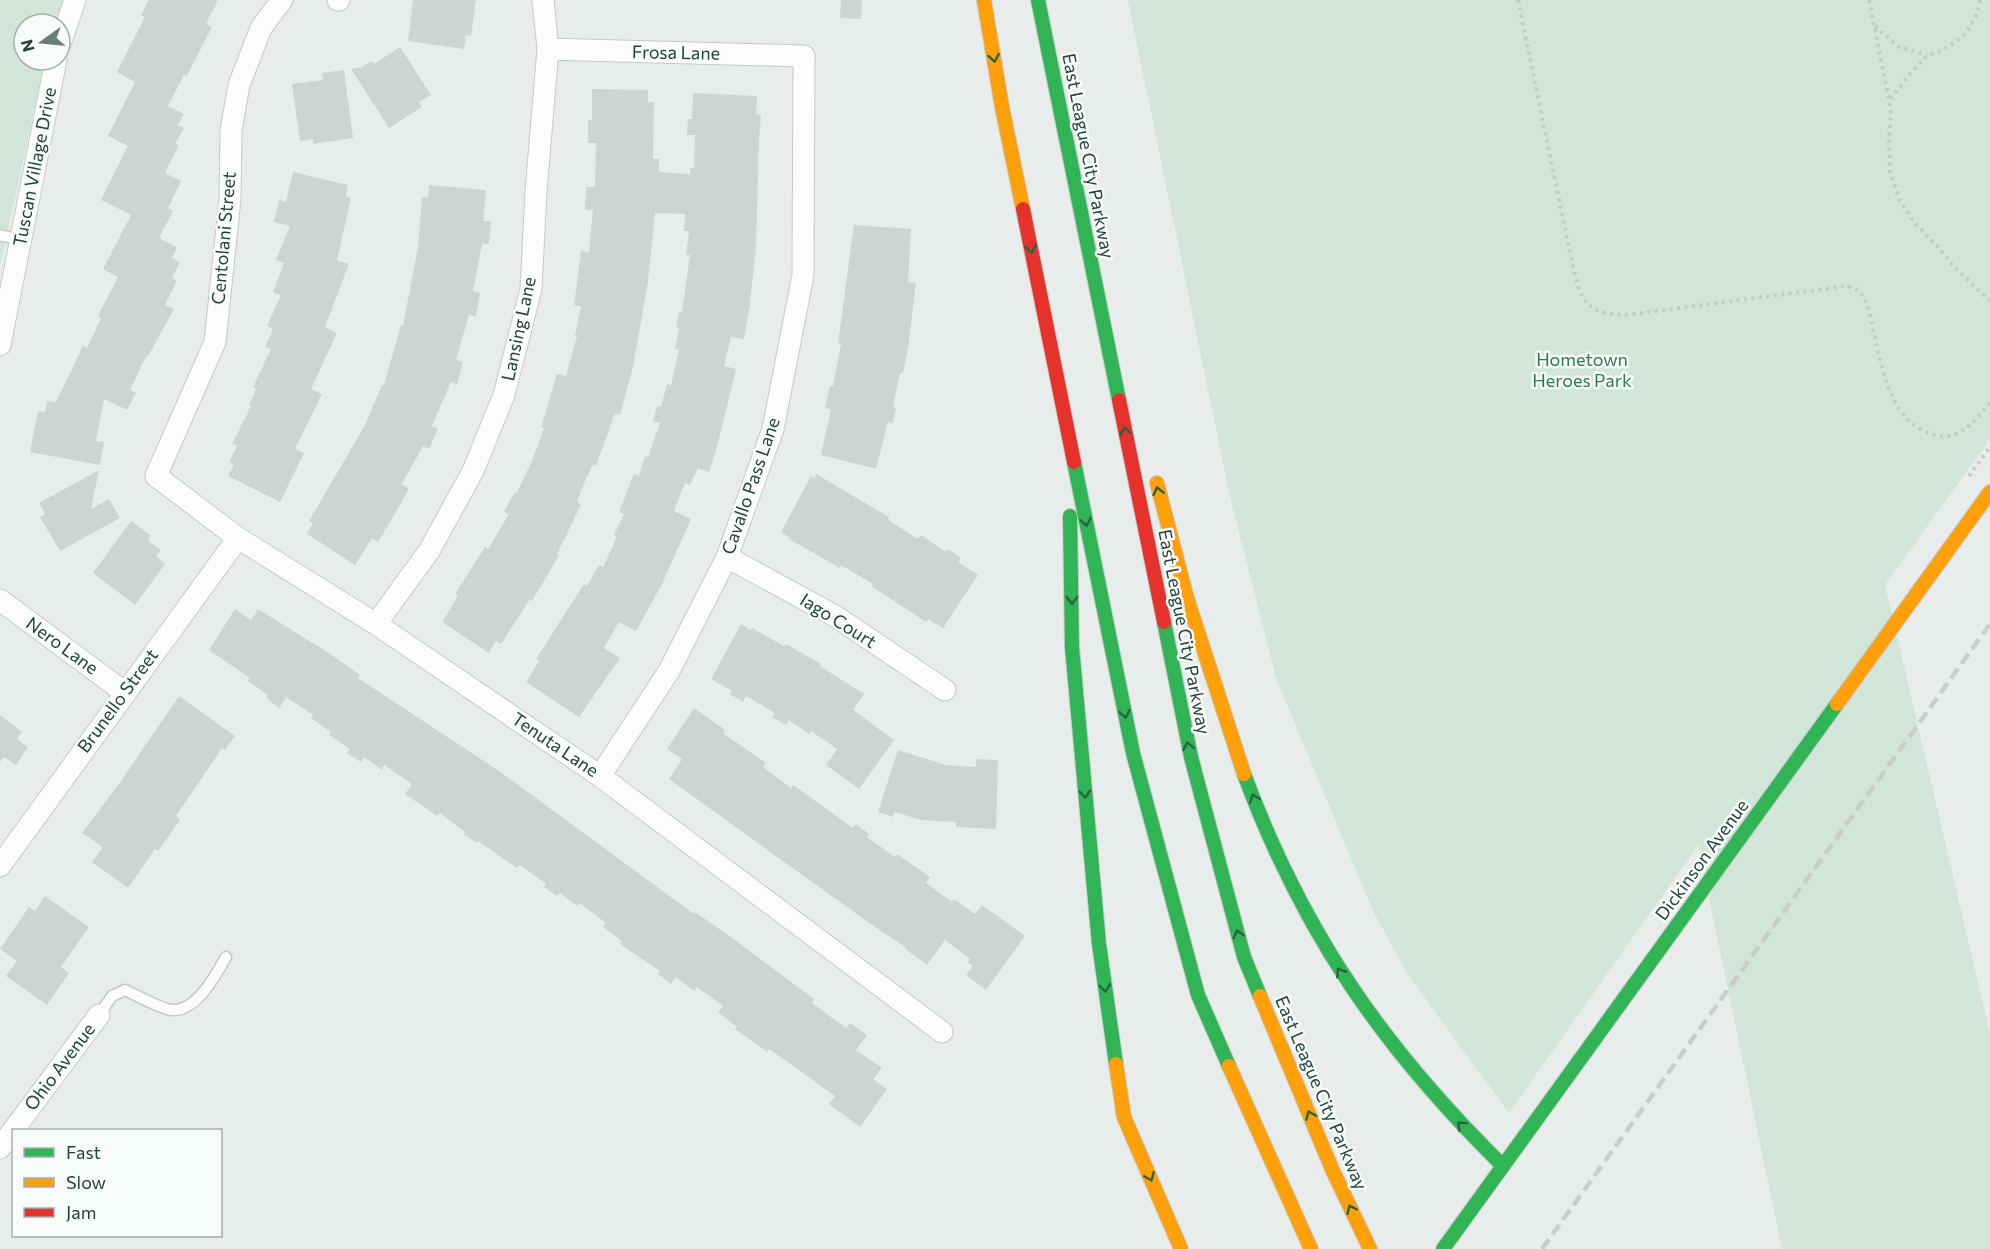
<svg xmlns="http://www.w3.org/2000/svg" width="1990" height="1249" viewBox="0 0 1990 1249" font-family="Commissioner,sans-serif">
<rect width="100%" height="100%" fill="#e8edeb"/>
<path fill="#d1e6d8" d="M0,0h63l-8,24h-31v36h21l-45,206z
M1128,0h862v439l-105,146 105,449v215h-208l-84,-404 -189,268 -101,-138 -35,-64 -97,-233 -46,-181z"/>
<path fill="#cfd4d2" d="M149,0h69l-12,24 6,3 -25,49 -3,-1 -16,31 16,8 -6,11 6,3 -9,16 4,1 -14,28 16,8 -13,27 5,3 -14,27 18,9 -5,11 8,4 -8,16 5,3 -12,24 9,4 -26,47h-2l-16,34 6,3 -9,17 -23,-11 -8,42 8,1 -4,23 -70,-13 8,-41 7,1 2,-11 9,1 27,-56 4,2 14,-30 -3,-2 20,-39 -15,-8 28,-54 -30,-15 27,-54 -20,-10 27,-54 -18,-10 28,-55 -4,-2z
M413,0h63l-5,36 -5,-1 -2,14 -56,-8z
M841,0h21l-1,19 -21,-1z
M400,47l31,48 -12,7 3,5 -33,21 -38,-59 11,-2 10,-6 2,3z
M344,70l9,68 -40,6v-5l-13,2 -8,-57 31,-4 -1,-7z
M592,89l56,1v12h6l-1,57h6v13l31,2v-6h4l1,-33h-8l1,-16h4l1,-26 64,3 -1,18 5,1 -2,23 -3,109 -6,57 -6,35 -13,-2 -7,29 12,3 -19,78 -8,25 -11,-4 -8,17 -5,-2 -11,28 17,8 -30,67 -25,45 -17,-9 -15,26 16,10 -41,59 -53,-35 13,-21 -3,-2 48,-75 3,2 12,-21 4,2 14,-30 -3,-2 10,-21 -5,-2 15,-38 5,2 6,-20 3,1 12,-34 -7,-2 4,-15 4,1 6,-23 4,1 8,-35 -4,-1 4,-21 -3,-1 3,-15h3l8,-57h-4l3,-24h-5l1,-17 -30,-1 -7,69 -15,85 -13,48 -5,-2 -19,53 -3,-1 -9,18 -7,19 4,3 -24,49 2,1 -27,46 -2,-2 -29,45 -5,-3 -7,12 -47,-31 16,-26 -3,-2 30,-47 3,2 21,-35 -5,-2 10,-19 2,1 16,-33 12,-33 -3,-1 16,-53 9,2 11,-40h-2l6,-30 -7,-1 7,-54 8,1 4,-42h-8l1,-23h9l1,-44h-8v-23h4z
M293,172l55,13 -2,12 5,1 -14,62 12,4 -24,63 12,6 -26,56 11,5 -27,55 9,4 -24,49 -52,-26 6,-11 -5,-3 8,-16 -5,-2 19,-38 -2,-1 7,-16 -3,-2 18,-38 -6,-2 8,-18 -6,-3 14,-31 -8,-3 11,-29 -8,-3 14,-34 -16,-4 5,-22 7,2z
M429,185l57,5 -3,31h8l-2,23h-7l-9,47 7,2 -4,23 -7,-1 -13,45 7,2 -6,22 -6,-2 -19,44 6,3 -9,20 -6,-3 -21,38 7,5 -13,23 -18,30 -6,-4 -17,27 -48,-31 6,-11 -4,-2 56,-96 17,-40h2l17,-60 2,1 15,-79 4,-50 6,1z
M854,225l57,4 -3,53 8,1 -8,65 -5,25h-3l-7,34 3,1 -3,15 -5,-1 -12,47 -55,-14 10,-46 -6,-1 5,-22h3l8,-42 -3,-1z
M99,470l-8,39 18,-10 11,19 -60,33 -20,-34 5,-3 -6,-11z
M816,474l73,43 -1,3 30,19 3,-4 25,17 2,-3 13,9 -3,4 20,13 -35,53 -15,-9 -2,3 -55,-36 2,-2 -32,-19 -1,3 -51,-29 1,-1 -9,-6 30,-56 4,2z
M131,521l19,14 -2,6 13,9 -5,6 9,8 -30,41 -42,-32z
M235,609l16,11 7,-11 69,43 33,23 -2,3 141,93 195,143 1,-2 40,28 79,59 -2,4 34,25 4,-5 17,12 -11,15 26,18 -9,11 14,10 -27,38 -31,-23 6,-8 -46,-33 -20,-14 -2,3 -32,-23 2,-2 -19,-15 5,-6 -26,-19 -3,4 -18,-14 -5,7 -13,-10 2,-3 -40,-27 2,-3 -19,-14 3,-4 -26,-20 -3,3 -17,-13 -3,3 -13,-9 2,-3 -26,-19 -3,3 -39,-27 -1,2 -13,-9 1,-2 -25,-19 -3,3 -32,-22 7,-10 -28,-19 -2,5 -18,-13 -3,5 -14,-9 3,-4 -21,-14 2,-3 -20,-14 2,-3 -27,-18 -7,11 -13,-10 2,-3 -20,-14 2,-3 -41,-28z
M741,624l9,6 2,-2 32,18 2,-2 35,20 -1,2 44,28 -11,16 41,30 -35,49 -33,-24 11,-16 -26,-18 -2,3 -20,-14 -3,5 -14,-8 3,-4 -29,-17 -3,6 -13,-8 2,-3 -21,-12z
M179,696l56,40 -10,14 -3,-2 -46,68 4,4 -22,31 -3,-2 -27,39 -36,-26 11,-15 -21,-14 39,-52z
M694,708l30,21v5l42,29 -3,4 28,21 2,-3 60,43 3,-4 13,10 -2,3 28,20 2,-3 33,23 -4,6 26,19 2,-3 21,15 7,-9 43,31 -39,54 -20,-15 7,-9 -6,-4 3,-3 -25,-19 -18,25 -23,-17 1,-1 -33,-22 -203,-146 13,-20 -15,-10z
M0,715l22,17 -5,7 11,8 -12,18 -12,-8 -4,5z
M898,750l48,15 30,2v-8l22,1 -2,69 -40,-2v-5l-35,-2 -26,-8 -2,5 -15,-5z
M45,896l44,31 -28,40 8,6 -22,32 -41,-29 11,-15 -17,-12 29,-42 6,4z"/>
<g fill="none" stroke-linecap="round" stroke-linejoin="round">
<g stroke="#c5cac8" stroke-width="13">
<path id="lane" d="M0,235l21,5
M99,1015l13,-19 13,-6c9,4 38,20 47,20 24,2 44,-35 54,-53"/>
</g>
<g stroke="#c5cac8" stroke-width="23">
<path id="street" d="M282,0l-21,28 -22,57 -8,45 -1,69 -15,143 -59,134 82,62 138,86 224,152 342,256
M338,0h1
M60,44l15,-44
M548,49l256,7 -1,219 -30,154 -46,128 -58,114 -69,105
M0,345l56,-285
M727,557l108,59 110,74
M0,600l124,92
M376,624l53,-73 44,-80 31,-76 27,-106 5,-98 12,-142 -5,-49
M0,866l238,-328
M0,1148l99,-133"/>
</g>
<g stroke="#c3cbc8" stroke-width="16">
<path id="fast" d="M1038,0l81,400
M1074,462l59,291 65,242 31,71
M1070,516l2,131 27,297 17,120
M1164,622l27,135 53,200 16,39
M1244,774c59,159 139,274 259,392
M1443,1249l394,-545"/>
</g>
<g stroke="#c3cbc8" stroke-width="16">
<path id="slow" d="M984,0l18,107 21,102
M1157,483l30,115 57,176
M1837,704l153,-212
M1260,996l72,173 38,80
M1116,1064l8,53 57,132
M1229,1066l82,183"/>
</g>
<g stroke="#c3cbc8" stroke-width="16">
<path id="jam" d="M1023,209l51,253
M1119,400l45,222"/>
</g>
<path stroke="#c3ccca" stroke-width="4" stroke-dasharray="3 4.5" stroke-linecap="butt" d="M1518,0l52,253c10,41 9,62 57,62l220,-29c6,2 11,3 15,9 7,10 9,23 11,35 9,35 15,85 53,102 30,14 45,-8 64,-29
M1869,0l20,100
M1980,0c-3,23 -17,40 -38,50 -5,3 -12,3 -16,7 -14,13 -25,29 -37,44l2,11 -2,27 1,32 10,30 14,21 26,27 12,16 38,36
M1875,26l24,21 28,8
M1969,476l21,-29"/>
<use href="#lane" stroke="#fcfcfc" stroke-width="10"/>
<use href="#street" stroke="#fcfcfc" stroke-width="21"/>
<use href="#fast" stroke="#30b455" stroke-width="14"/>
<use href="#slow" stroke="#ff9f0a" stroke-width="14"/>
<use href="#jam" stroke="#e5322d" stroke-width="14"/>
<path stroke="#c9cdcc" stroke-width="4.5" stroke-dasharray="12 6" stroke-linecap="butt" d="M1542,1249l448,-625"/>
</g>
<defs><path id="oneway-chevron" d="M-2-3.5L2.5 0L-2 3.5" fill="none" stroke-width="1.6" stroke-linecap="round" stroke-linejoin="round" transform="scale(1.5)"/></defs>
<g stroke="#286442">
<use href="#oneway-chevron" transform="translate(994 58) rotate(80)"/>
<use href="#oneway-chevron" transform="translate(1031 249) rotate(79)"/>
<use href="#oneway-chevron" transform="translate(1125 431) rotate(-101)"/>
<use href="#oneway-chevron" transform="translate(1158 491) rotate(-102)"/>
<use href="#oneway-chevron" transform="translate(1086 522) rotate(79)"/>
<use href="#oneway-chevron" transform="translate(1072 600) rotate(89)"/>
<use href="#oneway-chevron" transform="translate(1125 714) rotate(79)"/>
<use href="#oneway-chevron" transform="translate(1188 746) rotate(-101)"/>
<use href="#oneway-chevron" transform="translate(1085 794) rotate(85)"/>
<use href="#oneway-chevron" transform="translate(1254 798) rotate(-111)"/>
<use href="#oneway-chevron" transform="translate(1238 934) rotate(-105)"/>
<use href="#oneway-chevron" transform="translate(1340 972) rotate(-123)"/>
<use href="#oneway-chevron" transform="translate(1105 988) rotate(82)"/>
<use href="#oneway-chevron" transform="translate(1310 1115) rotate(-113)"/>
<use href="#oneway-chevron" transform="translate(1461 1125) rotate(-135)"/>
<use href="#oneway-chevron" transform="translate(1150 1177) rotate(67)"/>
<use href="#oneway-chevron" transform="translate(1351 1209) rotate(-115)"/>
</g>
<g text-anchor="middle" stroke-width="5" stroke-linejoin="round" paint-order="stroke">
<g font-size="18" fill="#24423a" stroke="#f7fbf9">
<text transform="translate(676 53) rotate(1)" y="6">Frosa Lane</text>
<text transform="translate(1088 156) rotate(79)" y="6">East League City Parkway</text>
<text transform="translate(35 167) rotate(-79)" y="6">Tuscan Village Drive</text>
<text transform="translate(224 238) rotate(-85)" y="6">Centolani Street</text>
<text transform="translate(519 329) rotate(-78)" y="6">Lansing Lane</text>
<text transform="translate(751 486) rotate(-71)" y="6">Cavallo Pass Lane</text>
<text transform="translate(838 621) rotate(32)" y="6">Iago Court</text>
<text transform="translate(1184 632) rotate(79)" y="6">East League City Parkway</text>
<text transform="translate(62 646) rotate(36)" y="6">Nero Lane</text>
<text transform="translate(118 701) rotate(-54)" y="6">Brunello Street</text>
<text transform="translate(555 745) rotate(34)" y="6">Tenuta Lane</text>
<text transform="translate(1702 860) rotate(-54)" y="6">Dickinson Avenue</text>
<text transform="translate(60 1067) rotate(-53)" y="6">Ohio Avenue</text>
<text transform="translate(1321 1093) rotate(67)" y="6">East League City Parkway</text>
</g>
<g font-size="18" fill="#2d7a4b" stroke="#f7fbf9">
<text x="1582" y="366">Hometown<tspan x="1582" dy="21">Heroes Park</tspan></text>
</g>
</g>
<rect x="12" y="1129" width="210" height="108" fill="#f7fbf9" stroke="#a3b1ad" stroke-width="1.5"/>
<rect x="24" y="1148" width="30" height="9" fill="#30b455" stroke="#a3b1ad" stroke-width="1.5"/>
<text x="66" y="1159" font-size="18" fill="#24423a">Fast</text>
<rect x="24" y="1178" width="30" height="9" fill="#ff9f0a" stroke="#a3b1ad" stroke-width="1.5"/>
<text x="66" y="1189" font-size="18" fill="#24423a">Slow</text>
<rect x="24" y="1208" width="30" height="9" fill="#e5322d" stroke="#a3b1ad" stroke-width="1.5"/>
<text x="66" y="1219" font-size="18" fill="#24423a">Jam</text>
<g transform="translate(42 42) rotate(255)"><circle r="28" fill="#f7fbf9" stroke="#a3b1ad" stroke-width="1.5"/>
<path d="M0-4.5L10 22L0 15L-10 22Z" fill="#697e78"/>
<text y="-9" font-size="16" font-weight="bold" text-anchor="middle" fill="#24423a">N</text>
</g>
</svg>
